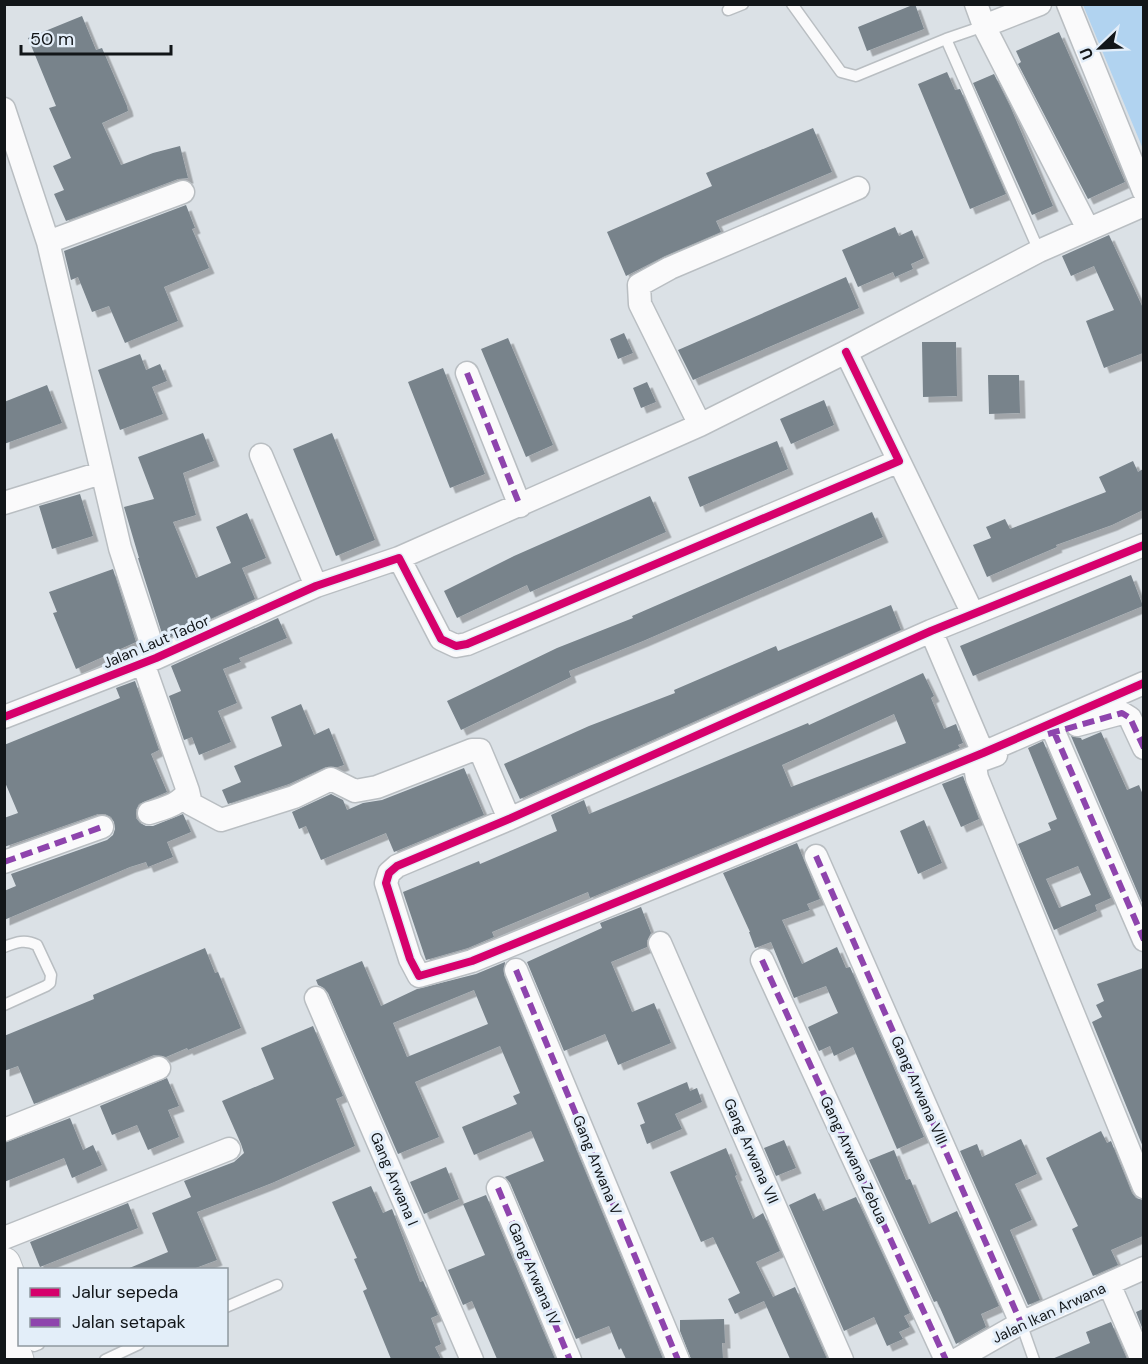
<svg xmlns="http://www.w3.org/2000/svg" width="1148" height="1364" viewBox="0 0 1148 1364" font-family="'DM Sans',sans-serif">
<defs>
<filter id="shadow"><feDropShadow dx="5.5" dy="5.5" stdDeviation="0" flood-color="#0004"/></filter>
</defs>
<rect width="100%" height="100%" fill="#dbe1e6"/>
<path fill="#b1d3f0" d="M1083,5h60v144z"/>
<path fill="#78838b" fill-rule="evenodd" filter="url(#shadow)" d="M915,4l9,25 -57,22 -9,-24z
M82,16l14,34 6,-2 25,58 1,5 -26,12 19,42 32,-12 27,-7 8,32 -10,1 -112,42 -12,-27 10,-4 -11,-24 18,-8 -22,-50 7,-2 -28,-68z
M1059,32l66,150 -37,17 -70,-135 3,-2 -5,-11z
M947,72l8,18 5,-1 46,105 -36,15 -52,-125z
M994,74l16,32 43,100 -21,9 -59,-132z
M813,128l19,44 -116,49 5,11 -56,24 -39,20 -19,-44 105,-46 -6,-13z
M186,205l9,23 -3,1 17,39 -45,19 14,34 -53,22 -16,-37 -17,6 -14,-35 -7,3 -7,-29z
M895,227l4,9 13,-6 12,28 -13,6 2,5 -18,8 -2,-5 -35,15 -16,-37z
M1109,235l34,73v45l-39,15 -18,-47 28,-11 -20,-44 -23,10 -9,-20z
M846,277l13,31 -166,72 -15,-30z
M624,333l9,20 -15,6 -8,-20z
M508,338l45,107 -27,12 -45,-108z
M922,342h34l1,54 -34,1z
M140,354l6,16 14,-6 7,17 -15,6 11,27 -43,16 -22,-60z
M443,368l42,106 -35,14 -42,-106z
M988,375h31l1,38 -31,1z
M647,382l9,20 -15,6 -8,-20z
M47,385l15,38 -58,21v-42z
M824,400l10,25 -43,19 -11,-25z
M203,433l11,28 -31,12 13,42 -23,7 23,56 35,-15 -15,-36 31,-14 19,45 -24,10 13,31 -91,41 -26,-82h1l-15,-51 30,-8 -16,-42z
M332,433l43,107 -39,16 -43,-107z
M777,441l11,28 -88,38 -12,-30z
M1133,461l5,11 5,-3v41l-31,15 -56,20 1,2 -70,30 -14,-32 18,-7 -5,-11 19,-8 5,10 96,-37 -7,-15z
M80,494l13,42 -41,13 -13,-43z
M650,496l16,36 -136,60 -3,-7 -70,33 -13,-27 70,-35z
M872,512l11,25 -240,104 -74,30 2,6 -110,53 -14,-29 110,-53 76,-30 -1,-2z
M113,569l23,73 -60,27 -23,-56 4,-1 -8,-20z
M1131,575l12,31 -170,70 -13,-30z
M891,605l10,25 -381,169 -16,-35 85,-38 86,-33 -1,-3 102,-44 2,5z
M278,618l9,20 -48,20 2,4 -18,7 14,34 -19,8 13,31 -32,13 -7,-18 -8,3 -15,-44 12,-5 -10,-25z
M923,673l11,23 -3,2 13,31 12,-5 7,19 -5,2 2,3 -370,150 -2,-6 -96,40 2,5 -26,11 -42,12 -23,-68 76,-31 1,3 77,-33 -6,-16 33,-15 5,14 219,-91 1,2zM894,714l12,29 -115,44 -9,-22z
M135,681l24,69 -8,4 16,38 -28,12 -3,6v8l4,5 6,3h7l30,-12 8,18 -24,10 6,15 -25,10 -2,-5 -16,5 -126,53v-29l12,-5 -5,-12 96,-34 6,-5 2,-6 -1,-7 -3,-5 -6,-3h-7l-94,33v-29l14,-5 -14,-33v-35l116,-47 -4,-10z
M301,704l13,31 15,-7 15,37 -6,2h-12l-37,17 -61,20 -6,-14 19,-8 -7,-16 48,-20 -11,-29z
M1101,732l26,58 12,-5 4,10v110l-72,-169 10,2 1,2z
M1043,741l68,157 -16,7 2,6 -43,19 -36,-86 33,-14 -3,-7 9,-4 -29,-71zM1078,866l13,29 -32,13 -13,-29z
M464,768l20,47 -90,37 -8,-19 -65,27 -15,-34 -7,3 -7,-17 39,-18 12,6 4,10 16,-7 19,-3z
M963,776l16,43 -18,8 -19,-43z
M924,820l18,43 -24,11 -18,-43z
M797,843l23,56 -13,5 3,6 -28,10 20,44 35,-17 9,21 4,-1 74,170 -27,12 -44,-102 -19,9 -4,-10 -11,5 -11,-24 30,-14 -12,-27 -32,12 -23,-56 -16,6 -6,-16h1l-27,-59z
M641,907l10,26 -4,8v6l-36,15 21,50 22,-9 17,40 -53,22 -13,-31 -41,17 -37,-89 75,-34 -2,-5z
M205,948l10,25 3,-1 23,56 -53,22 -1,-2 -21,9 -12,-2 -120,49 -16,-38 -14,5v-35l90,-37 -1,-4z
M362,961l19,45 36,-17 59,-15 29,-12 -1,13 159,384h-37l-5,-11 -2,2 -10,-24 -33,13 -66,-156 -5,-6 39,-16 -13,-30 -57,24 -12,-28 55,-23 -4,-8 7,-3 -20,-47 -85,36 24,55 -41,17 -70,-161 -4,-5 -6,-3 -2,-5zM474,990l14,34 -81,33 -14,-34z
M1143,968v179l-51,-125 10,-5 -6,-12 8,-4 -7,-17z
M313,1026l30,70 -7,3 19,47 -83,37 -75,29 20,48 -24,9h-66l41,-17 -16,-39 39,-16 -7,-16 50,-19 10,-9 -3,-9 -19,-43 52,-22 -13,-31z
M167,1078l12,28 -11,4 11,27 -31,13 -11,-25 -25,10 -12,-29z
M687,1082l3,9 7,-3 5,14 -27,12 7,15 -35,15 -7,-19 5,-2 -8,-20z
M70,1118l13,32 10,-5 9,20 -30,13 -8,-20 -60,24v-39z
M1101,1131l6,12 4,-2 21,52 4,5 7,2v36l-32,14 7,15 -25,11 -21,-47 6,-3 -32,-68z
M1021,1139l16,35 -22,10 17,36 -22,10 30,70 -12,5 -68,-154 17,-7 5,13z
M784,1140l12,28 -20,8 -12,-28z
M726,1148l11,27 -2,1 18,43 10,-6 17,38 -24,11 17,35 -38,17 -7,-15 12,-6 -27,-56 -12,5 -31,-70z
M894,1150l12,30 4,-1 19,45 28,-13 42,95 -18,8 5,13 -30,17 -19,-43 -3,1 -65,-142z
M446,1167l13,32 -35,15 -14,-32z
M371,1186l12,27 9,-4 28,73 3,-1 15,34 -7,3 10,26 -6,3 6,12h-50l-28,-68 4,-2 -13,-30 3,-1 -25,-56z
M815,1193l8,18 33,-14 54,116 -6,3 6,11 -11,5 4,7 -16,7 -13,-29 -30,14 -55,-126z
M486,1195l69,164h-58l-25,-58 -9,4 -15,-35 37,-15 -22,-51z
M128,1203l10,25 -98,39 -10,-25z
M795,1287l32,72h-37l-26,-58z
M1143,1309v21l-7,-18z
M724,1319l1,24h-3l1,16h-32l-11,-28v-11z
M1111,1322l16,37h-75l38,-16 -4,-11z"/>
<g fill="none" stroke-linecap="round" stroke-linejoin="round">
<g stroke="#b9bec2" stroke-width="13">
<path id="lane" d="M792,4l49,68 15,4 90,-37 38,-13
M728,10l15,-6
M946,39l93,212
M4,947c13,-5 21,-8 33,-2l14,30 -1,8 -4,3 -42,19
M226,1307l51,-22
M1021,1323l13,37
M34,1346l5,-2
M105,1360l34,-16"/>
</g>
<g stroke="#b9bec2" stroke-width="25">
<path id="street" d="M976,4l8,22 104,203
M1068,4l76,188
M984,26l56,-22
M4,109l44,133 72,306 36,110
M48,242l135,-50
M467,373l53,133
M700,425l-60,-121 -1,-19 31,-17 188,-80
M261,455l55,131
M899,461l74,153
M4,503l97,-30
M1144,545l-213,86 -422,188 -112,47 -8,7 -3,10 24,76 9,17 53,-15 511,-208 161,-70
M399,558l301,-133 146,-73 193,-101 105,-46
M931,631l52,122
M143,663l45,128c-8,14 -24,17 -39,22
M4,717l152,-59 160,-72 83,-28 42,81 15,7 11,-2 432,-183 -53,-109
M1077,725l45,-12 8,5 14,30
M1054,732l90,208
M996,755l-14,5 -7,6 2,12 167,409
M188,791l3,13 30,16 73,-23 37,-18 24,12 22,-4 95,-37h8l29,69
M816,856l205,467
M4,862l98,-35
M660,943l182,417
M762,960l184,400
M516,970l162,390
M316,998l156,362
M4,1130l155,-62
M498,1188l72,172
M4,1238l225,-89
M1109,1284l33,76
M956,1360l65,-37 123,-55"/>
</g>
<g stroke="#b9bec2" stroke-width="35">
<path id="primary" d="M4,1264l16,42
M4,1326l13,34"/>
</g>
<use href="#lane" stroke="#fafafb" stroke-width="10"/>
<use href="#street" stroke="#fafafb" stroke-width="22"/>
<use href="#primary" stroke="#fafafb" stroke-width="33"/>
<path stroke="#8e44ad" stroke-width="6" stroke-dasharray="12 6" stroke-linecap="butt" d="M467,373l53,133
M1054,732l90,208
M1048,734l74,-21 8,5 14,30
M816,856l205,467
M4,862l98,-35
M762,960l184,400
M516,970l162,390
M498,1188l72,172"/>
<g stroke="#e3eef9" stroke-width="11">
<path id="cycleway" d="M1144,545l-213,86 -422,188 -112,47 -8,7 -3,10 24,76 9,17 53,-15 511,-208 161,-70
M4,717l152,-59 160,-72 83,-28 42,81 15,7 11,-2 432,-183 -53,-109"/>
</g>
<use href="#cycleway" stroke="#d6006c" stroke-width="8"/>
</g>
<g text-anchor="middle" stroke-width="6" stroke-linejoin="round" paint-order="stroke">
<g font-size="15" fill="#121619" stroke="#e3eef9">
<text transform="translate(156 642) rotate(-23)" y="5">Jalan Laut Tador</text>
<text transform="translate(919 1090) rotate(66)" y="5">Gang Arwana VIII</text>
<text transform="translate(751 1151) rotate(66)" y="5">Gang Arwana VII</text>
<text transform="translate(854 1160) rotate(65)" y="5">Gang Arwana Zebua</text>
<text transform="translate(597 1165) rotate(68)" y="5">Gang Arwana V</text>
<text transform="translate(394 1179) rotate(67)" y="5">Gang Arwana I</text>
<text transform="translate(534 1274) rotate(67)" y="5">Gang Arwana IV</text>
<text transform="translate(1049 1313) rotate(-25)" y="5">Jalan Ikan Arwana</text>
</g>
</g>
<rect width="1148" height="1364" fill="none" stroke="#121619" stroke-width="12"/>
<rect x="18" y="1268" width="210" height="78" fill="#e3eef9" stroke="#8f989f" stroke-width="1.5"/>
<rect x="30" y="1288" width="30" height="9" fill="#d6006c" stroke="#8f989f" stroke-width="1.5"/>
<text x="72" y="1298" font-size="18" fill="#121619">Jalur sepeda</text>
<rect x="30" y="1318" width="30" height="9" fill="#8e44ad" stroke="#8f989f" stroke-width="1.5"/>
<text x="72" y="1328" font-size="18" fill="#121619">Jalan setapak</text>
<g transform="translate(1100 48) rotate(247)" stroke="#e3eef9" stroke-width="4.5" paint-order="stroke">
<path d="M0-4.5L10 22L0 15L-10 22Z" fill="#121619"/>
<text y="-9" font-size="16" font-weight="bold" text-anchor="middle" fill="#121619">U</text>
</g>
<path d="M21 45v9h150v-9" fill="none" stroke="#121619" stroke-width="3"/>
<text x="30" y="45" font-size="18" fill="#121619" stroke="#e3eef9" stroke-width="4.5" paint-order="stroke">50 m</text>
</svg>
